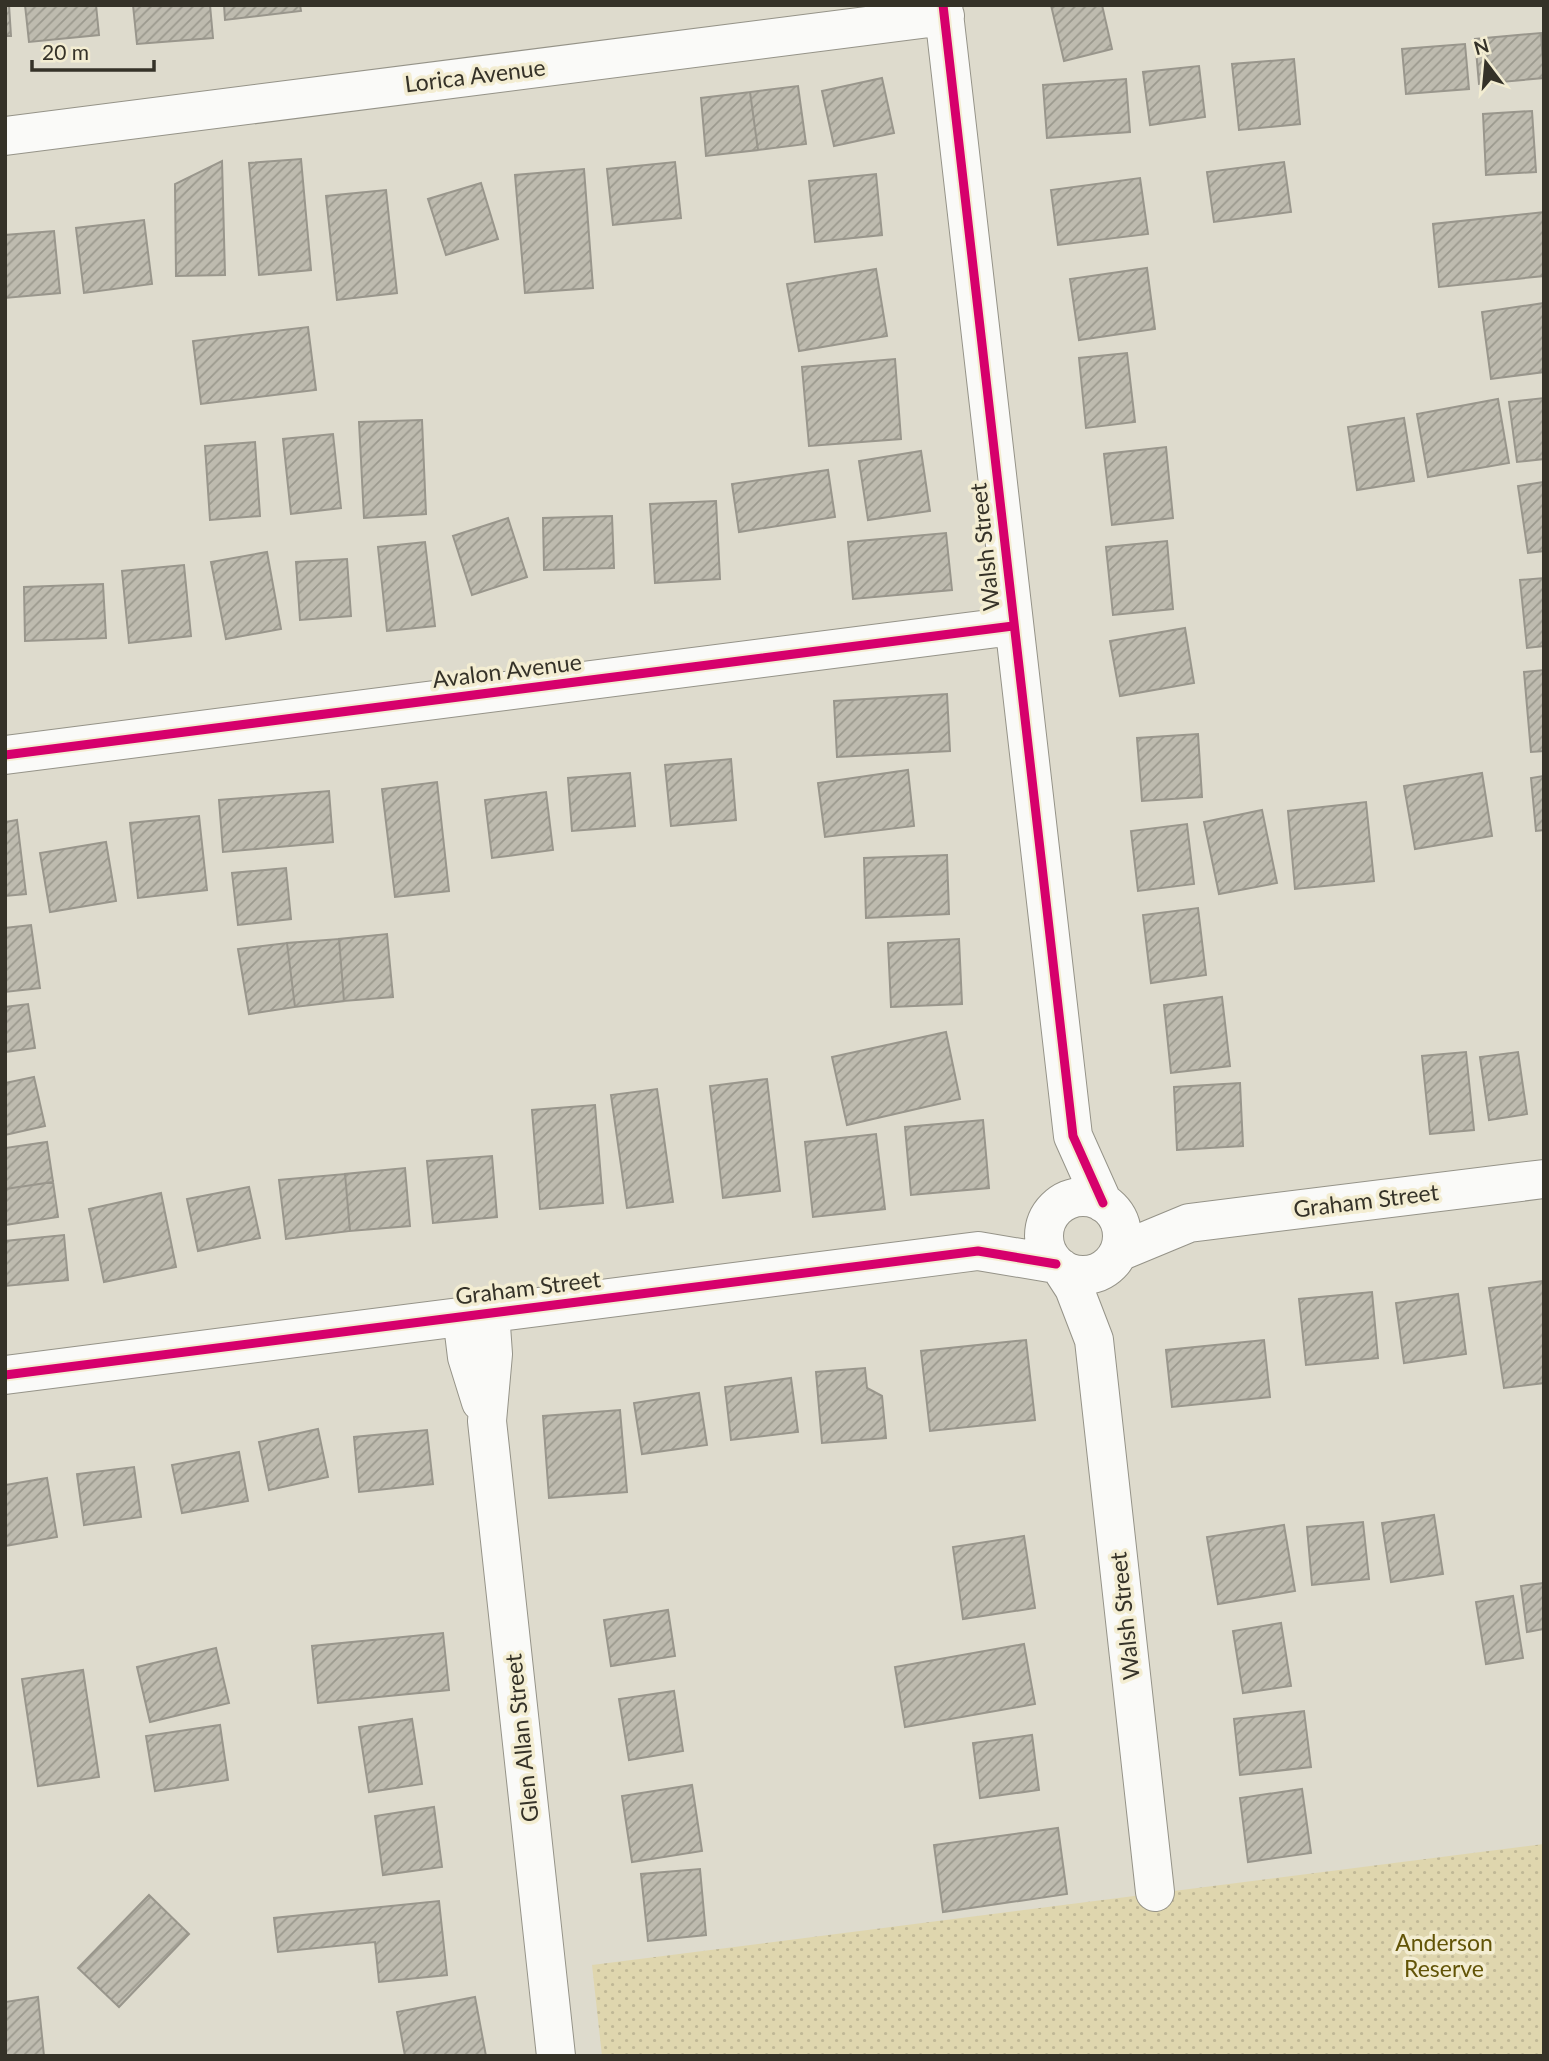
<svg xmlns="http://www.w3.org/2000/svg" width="1549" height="2061" viewBox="0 0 1549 2061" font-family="Lato,sans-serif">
<defs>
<pattern id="park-dots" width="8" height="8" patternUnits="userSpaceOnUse" patternTransform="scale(1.75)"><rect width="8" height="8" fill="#dfd6ae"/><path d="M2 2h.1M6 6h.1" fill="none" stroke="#c0b896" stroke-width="1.8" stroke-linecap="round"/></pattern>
<pattern id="building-hatch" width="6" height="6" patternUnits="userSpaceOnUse" patternTransform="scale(1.75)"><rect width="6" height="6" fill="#bebbaf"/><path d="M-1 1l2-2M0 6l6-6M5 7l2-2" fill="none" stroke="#9b998e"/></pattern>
</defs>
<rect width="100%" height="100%" fill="#dedbcd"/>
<path fill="url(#park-dots)" d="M1544,1844v212h-942l-10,-91z"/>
<path fill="url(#building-hatch)" stroke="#99968c" stroke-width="2" d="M5,5h4l2,31h-6z
M25,5h71l3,30 -70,7z
M133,5h77l3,33 -76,6z
M224,5h76l1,6 -76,9z
M1051,5h51l10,44 -48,12z
M1541,33l3,45 -65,6 -4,-45z
M1465,44l4,45 -63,5 -4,-45z
M1294,59l6,65 -61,6 -7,-66z
M1199,66l6,51 -55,8 -7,-53z
M882,78l12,55 -60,13 -12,-55z
M1126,79l4,53 -83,6 -4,-53z
M798,86l8,58 -48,6 -8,-58z
M750,92l8,58 -52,6 -5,-58z
M1532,111l4,61 -50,3 -3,-61z
M301,159l10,111 -52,5 -10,-112z
M222,161l3,114 -49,1 -1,-92z
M675,162l6,56 -68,7 -6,-56z
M1284,162l7,50 -77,10 -7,-50z
M584,169l9,119 -68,5 -10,-118z
M876,174l6,61 -67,7 -6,-61z
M1140,178l8,56 -90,11 -7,-55z
M481,183l17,56 -52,16 -18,-56z
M386,190l11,103 -60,7 -11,-104z
M1544,212v64l-105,11 -6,-63z
M144,220l8,64 -68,9 -8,-65z
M54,231l6,62 -55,5v-63z
M1147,268l8,61 -76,11 -9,-61z
M876,269l11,67 -88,15 -12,-67z
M1544,303v69l-53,7 -9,-67z
M308,327l8,63 -115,14 -8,-63z
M1127,353l8,69 -49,6 -7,-70z
M895,359l6,80 -92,7 -7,-79z
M1544,398v61l-27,3 -8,-60z
M1498,399l11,64 -81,14 -11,-63z
M1404,418l10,63 -57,9 -9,-63z
M422,420l4,94 -62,4 -5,-96z
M333,434l8,74 -50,6 -8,-75z
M255,442l5,74 -50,4 -5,-74z
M1166,447l7,71 -61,7 -8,-71z
M921,451l9,60 -62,9 -9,-59z
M828,470l7,47 -96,15 -7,-48z
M1544,482v69l-16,2 -10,-67z
M716,501l4,78 -65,4 -5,-79z
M612,516l2,52 -70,2 -1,-52z
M508,518l19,59 -55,18 -19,-59z
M946,533l6,57 -99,9 -5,-57z
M1167,541l6,68 -60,6 -7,-68z
M425,542l10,84 -48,5 -9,-84z
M267,552l14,77 -55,10 -15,-77z
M347,559l4,57 -51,4 -4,-58z
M184,565l7,71 -62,7 -7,-72z
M1544,578v68l-17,2 -7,-68z
M103,584l3,54 -81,3 -1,-54z
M1185,628l9,55 -74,13 -10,-55z
M1544,670v81l-13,1 -7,-80z
M947,694l3,57 -113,6 -3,-56z
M1198,734l4,63 -60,4 -5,-63z
M731,759l5,61 -65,6 -6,-61z
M908,770l6,56 -89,11 -7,-54z
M630,773l5,53 -63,5 -4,-53z
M1482,773l10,63 -77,13 -11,-63z
M1544,776v54l-8,1 -5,-53z
M437,782l12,109 -54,6 -13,-108z
M329,791l4,51 -110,10 -4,-52z
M546,792l7,58 -61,8 -7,-58z
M1366,802l8,79 -79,8 -7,-78z
M1262,810l15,73 -58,11 -15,-72z
M199,816l8,74 -69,8 -8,-75z
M17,820l9,74 -21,2v-74z
M1187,824l7,60 -56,7 -7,-60z
M106,842l10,59 -66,11 -10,-59z
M947,855l2,59 -83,4 -2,-60z
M286,868l5,51 -53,6 -6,-52z
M1198,908l8,67 -55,8 -8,-68z
M31,925l9,63 -35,4v-64z
M387,934l6,63 -49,4 -5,-62z
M339,939l5,62 -49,6 -8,-64z
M959,939l3,65 -71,3 -3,-64z
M287,943l8,64 -46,7 -11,-65z
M1222,997l8,69 -59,7 -7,-68z
M28,1004l7,44 -30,4v-45z
M946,1032l14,67 -113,26 -15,-68z
M1466,1052l8,78 -44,4 -8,-78z
M1518,1052l9,62 -38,6 -9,-63z
M34,1077l11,49 -40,9v-52z
M767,1079l13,112 -57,7 -13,-112z
M1240,1083l3,63 -66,4 -3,-63z
M657,1089l16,113 -46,6 -16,-113z
M595,1105l8,98 -63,6 -8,-99z
M983,1120l6,68 -78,7 -6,-68z
M876,1134l9,75 -72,8 -8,-75z
M47,1142l6,40 -48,7v-41z
M492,1156l5,61 -64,6 -6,-62z
M405,1168l5,58 -60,5 -5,-57z
M345,1174l5,57 -64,8 -7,-59z
M53,1182l5,35 -53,8v-36z
M249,1187l11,51 -62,13 -11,-52z
M161,1193l15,74 -72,15 -15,-73z
M64,1235l4,45 -63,6v-45z
M1544,1281v102l-40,5 -15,-100z
M1372,1292l6,66 -72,7 -7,-66z
M1458,1294l8,60 -62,9 -8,-60z
M1026,1340l9,80 -105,11 -9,-80z
M1264,1340l6,57 -98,10 -6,-57z
M865,1368l2,20 15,8 4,42 -64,5 -6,-71z
M791,1378l7,54 -67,8 -6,-53z
M699,1393l8,52 -65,9 -8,-51z
M620,1410l7,82 -78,6 -6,-82z
M318,1429l10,48 -59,13 -10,-48z
M427,1430l6,54 -74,8 -5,-55z
M239,1452l9,49 -66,12 -10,-48z
M134,1467l7,50 -57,8 -7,-51z
M47,1478l10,59 -52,9v-61z
M1434,1515l9,59 -52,8 -9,-59z
M1363,1522l6,57 -57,6 -5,-58z
M1284,1525l11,66 -77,13 -11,-67z
M1024,1536l11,72 -72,11 -10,-72z
M1544,1583v46l-17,3 -6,-46z
M1513,1596l10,62 -37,6 -10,-62z
M668,1610l7,46 -64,10 -7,-46z
M1281,1623l10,63 -48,7 -10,-62z
M443,1633l6,57 -131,13 -6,-57z
M1024,1644l11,60 -130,23 -10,-60z
M216,1648l13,55 -79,19 -13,-55z
M83,1670l16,107 -61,9 -16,-107z
M674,1691l9,60 -54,9 -10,-61z
M1304,1711l7,56 -71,8 -6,-56z
M412,1719l10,65 -53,8 -10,-65z
M220,1725l8,55 -73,11 -9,-55z
M1032,1735l7,55 -59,8 -7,-55z
M692,1785l10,66 -70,11 -10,-66z
M1302,1789l9,64 -63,9 -8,-64z
M434,1807l8,60 -59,8 -8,-59z
M1058,1828l9,66 -124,18 -9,-67z
M700,1869l6,66 -58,6 -7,-67z
M149,1895l40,39 -70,73 -41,-39z
M439,1901l8,74 -68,7 -4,-40 -97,10 -4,-34z
M38,1997l6,59h-39v-54z
M475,1997l11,59h-81l-8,-44z"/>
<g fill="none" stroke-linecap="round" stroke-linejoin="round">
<g stroke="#959388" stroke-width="40">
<path id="minor" d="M943,5l130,1131 30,67
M5,136l940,-120
M5,755l1008,-129
M1044 1236a39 39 0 1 1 78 0a39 39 0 1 1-78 0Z
M1119,1252l70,-29 355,-44
M1061,1268l13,20 20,52 61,552
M490,1312l3,42 -6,67 69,635
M462,1316l5,41 14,45
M5,1375l973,-124 78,13"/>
</g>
<use href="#minor" stroke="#fafaf8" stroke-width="38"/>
<g stroke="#f3edd2" stroke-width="13">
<path id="cycleway" d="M943,5l130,1131 30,67
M5,755l1008,-129
M5,1375l973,-124 78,13"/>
</g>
<use href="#cycleway" stroke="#d6006c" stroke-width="9"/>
</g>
<g text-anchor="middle" stroke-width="7" stroke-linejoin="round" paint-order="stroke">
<g font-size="23" fill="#353228" stroke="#f3edd2">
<text transform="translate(475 76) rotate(-7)" y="8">Lorica Avenue</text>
<text transform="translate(985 547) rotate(-96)" y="8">Walsh Street</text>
<text transform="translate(507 671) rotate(-7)" y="8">Avalon Avenue</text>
<text transform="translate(1366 1201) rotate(-7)" y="8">Graham Street</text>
<text transform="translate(528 1288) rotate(-7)" y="8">Graham Street</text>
<text transform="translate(1125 1616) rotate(-96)" y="8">Walsh Street</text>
<text transform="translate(522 1738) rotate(-96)" y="8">Glen Allan Street</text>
</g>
<g font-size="23" fill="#625407" stroke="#f3edd2">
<text x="1444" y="1951">Anderson<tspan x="1444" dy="26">Reserve</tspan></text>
</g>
</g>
<rect width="1549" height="2061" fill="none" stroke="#353228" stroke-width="14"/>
<g transform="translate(1486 63) rotate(344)" stroke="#f3edd2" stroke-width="5" paint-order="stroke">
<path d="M0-5L12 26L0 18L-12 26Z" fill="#353228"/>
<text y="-10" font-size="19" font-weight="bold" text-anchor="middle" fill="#353228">N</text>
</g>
<path d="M32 60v10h122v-10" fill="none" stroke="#353228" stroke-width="3.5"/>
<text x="42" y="60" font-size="21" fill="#353228" stroke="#f3edd2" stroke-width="5" paint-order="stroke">20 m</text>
</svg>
